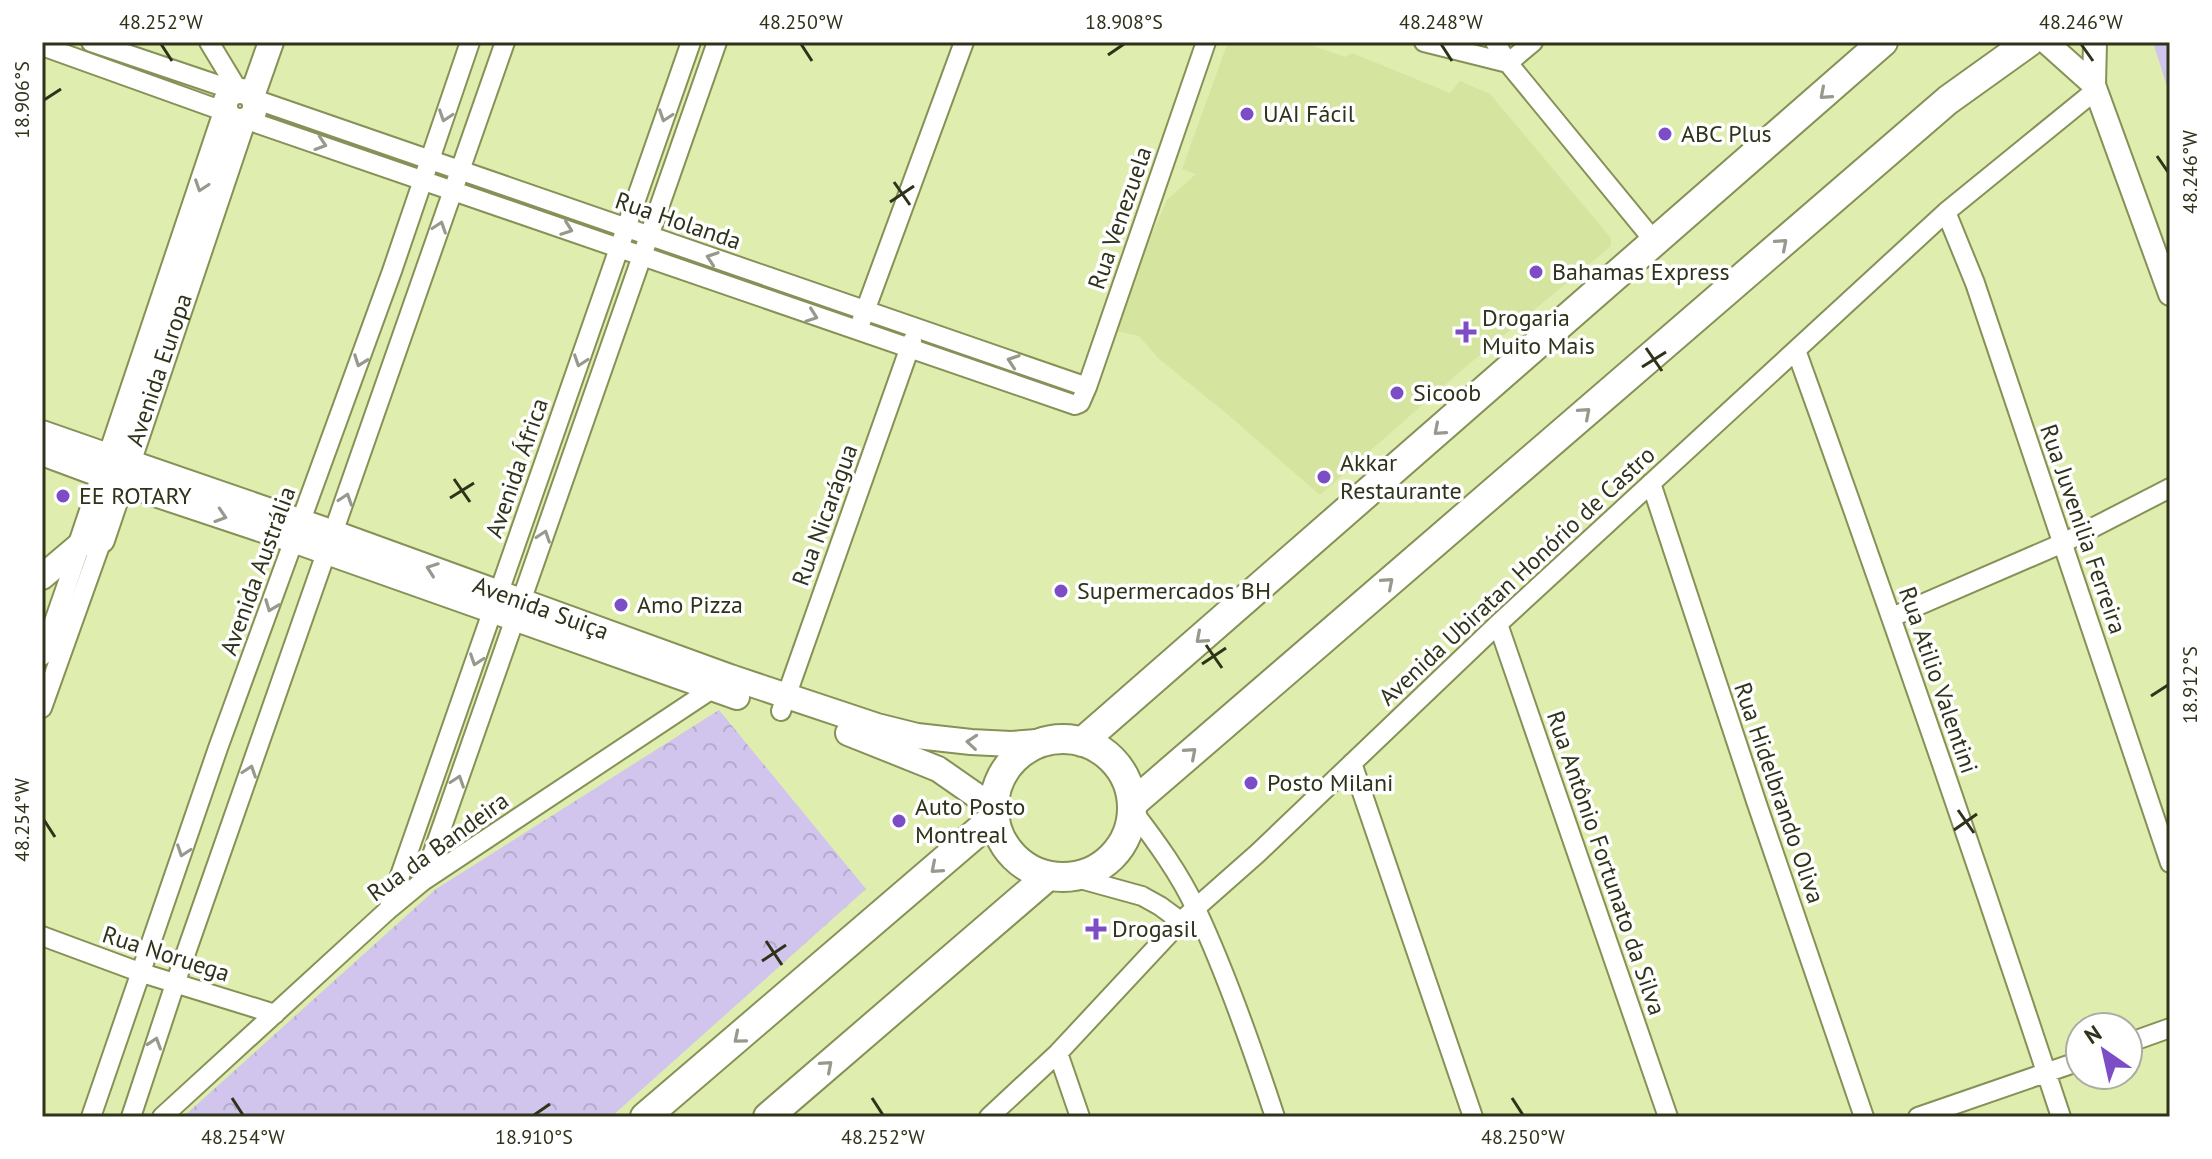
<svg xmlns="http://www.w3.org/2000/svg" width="2212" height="1159" viewBox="0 0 2212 1159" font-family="'PT Sans',sans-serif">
<defs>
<pattern id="park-crowns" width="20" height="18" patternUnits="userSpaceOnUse" patternTransform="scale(2)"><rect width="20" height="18" fill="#d1c5ee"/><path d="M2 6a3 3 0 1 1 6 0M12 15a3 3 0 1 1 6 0" fill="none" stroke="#b4aacc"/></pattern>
</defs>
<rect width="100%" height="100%" fill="#dfedaf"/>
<path fill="#d5e49e" d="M1228,42h74l43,15 7,-4 98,40 10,-12 30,13 121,144v8l-148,123 -143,126 -93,-81 -69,-56 -19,-22 -22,-5 31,-88 19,-43 29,-26 -14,-5z"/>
<path fill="#d1c5ee" d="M2153,42h17v54z"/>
<path fill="url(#park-crowns)" d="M719,710l147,179 -255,228h-428l253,-228z"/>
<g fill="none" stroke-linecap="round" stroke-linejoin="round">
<g stroke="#859156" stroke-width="22">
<path id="minor" d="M91,42l145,49
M209,42l29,48
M1424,42l84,21
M1495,42l13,21 147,179
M42,46l184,66
M1508,63l25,-21
M254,99l833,288
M247,120l828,285 5,-2 7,-16 119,-345
M1946,212l29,71 195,580
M861,322l103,-280
M1796,350c92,255 180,510 265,767
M1651,483l106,321 107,313
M1892,617l171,-74 107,-55
M1498,624l170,493
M42,656l39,-112
M42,708l60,-168
M781,711l131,-370
M1352,763l121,354
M1132,810c23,30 48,64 64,99 31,66 56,138 79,208
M1073,877l69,19 18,10 30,22
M423,881l294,-839
M388,910l303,-868
M42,936l100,37 133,41
M2128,1043l42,-15
M1058,1053l22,64
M91,1117l127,-369 174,-477 78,-229
M131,1117l44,-133 330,-942
M162,1117l226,-207 35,-29 298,-198
M989,1117l69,-64 123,-132 77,-68 240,-229 448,-412 150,-122
M1918,1117l162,-56"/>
</g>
<g stroke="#859156" stroke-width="26">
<path id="tertiary" d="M2046,42l48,43
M2095,42l-1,43 76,209
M42,432l69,24
M42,454l62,23"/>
</g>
<g stroke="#859156" stroke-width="28">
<g id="secondary">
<circle cx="240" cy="106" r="15"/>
<path d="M252,96l19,-54"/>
<path id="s1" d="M111,456l223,77 396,144 147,49 40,10 54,6 40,2 39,-3"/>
<path d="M104,477l192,64 441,156"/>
<path d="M81,544l145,-432"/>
<path id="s2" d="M42,577l39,-33 21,-4 141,-419"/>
<path d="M848,733l90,36 56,39"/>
</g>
</g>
<g stroke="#859156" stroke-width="32">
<path id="primary" d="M994 808a69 69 0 1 1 138 0a69 69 0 1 1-138 0Z
M1082,742l801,-700
M1132,804l816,-704 81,-58
M645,1117l350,-300
M768,1117l280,-241"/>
</g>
<use href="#minor" stroke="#fff" stroke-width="18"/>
<use href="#tertiary" stroke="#fff" stroke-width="22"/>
<use href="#secondary" stroke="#fff" stroke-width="24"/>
<use href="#primary" stroke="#fff" stroke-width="28"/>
</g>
<defs><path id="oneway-chevron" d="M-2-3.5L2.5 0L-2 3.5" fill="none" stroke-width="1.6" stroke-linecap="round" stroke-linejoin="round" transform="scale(2)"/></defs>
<g stroke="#96998c">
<use href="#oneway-chevron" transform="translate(1825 94) rotate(139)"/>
<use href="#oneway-chevron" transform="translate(445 116) rotate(109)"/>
<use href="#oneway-chevron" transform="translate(665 116) rotate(109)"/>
<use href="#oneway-chevron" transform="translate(321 144) rotate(18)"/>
<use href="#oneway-chevron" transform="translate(201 186) rotate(109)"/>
<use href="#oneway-chevron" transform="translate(440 227) rotate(-71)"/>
<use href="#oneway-chevron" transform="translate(567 229) rotate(20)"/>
<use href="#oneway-chevron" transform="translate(1782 244) rotate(-41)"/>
<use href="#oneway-chevron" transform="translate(712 258) rotate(-161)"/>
<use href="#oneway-chevron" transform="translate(812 316) rotate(20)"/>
<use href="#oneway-chevron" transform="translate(360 361) rotate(110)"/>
<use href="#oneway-chevron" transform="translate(580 361) rotate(109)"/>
<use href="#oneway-chevron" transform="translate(1013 361) rotate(-161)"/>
<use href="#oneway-chevron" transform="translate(1585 413) rotate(-41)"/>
<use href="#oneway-chevron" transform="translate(1439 430) rotate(139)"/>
<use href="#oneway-chevron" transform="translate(346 499) rotate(-71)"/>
<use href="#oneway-chevron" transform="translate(221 516) rotate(18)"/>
<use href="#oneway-chevron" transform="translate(544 536) rotate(-71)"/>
<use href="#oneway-chevron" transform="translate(432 569) rotate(-160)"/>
<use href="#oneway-chevron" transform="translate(1388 583) rotate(-41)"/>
<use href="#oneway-chevron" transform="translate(271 606) rotate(111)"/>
<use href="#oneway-chevron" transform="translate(1201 638) rotate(139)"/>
<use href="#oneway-chevron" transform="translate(476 660) rotate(109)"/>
<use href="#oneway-chevron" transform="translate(972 742) rotate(-175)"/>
<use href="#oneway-chevron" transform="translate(1191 753) rotate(-41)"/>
<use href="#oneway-chevron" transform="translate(250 771) rotate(-71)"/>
<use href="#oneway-chevron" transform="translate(458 781) rotate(-71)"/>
<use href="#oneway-chevron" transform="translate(183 851) rotate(109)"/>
<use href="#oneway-chevron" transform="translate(936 868) rotate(139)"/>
<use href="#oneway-chevron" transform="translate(739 1038) rotate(140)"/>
<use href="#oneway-chevron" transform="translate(155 1043) rotate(-72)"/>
<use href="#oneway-chevron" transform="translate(827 1066) rotate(-41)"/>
</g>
<path fill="none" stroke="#2e331a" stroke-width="3" d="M161,44l11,17M801,44l11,17M1441,44l11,17M2081,44l12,17M1108,55l16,-11M44,100l17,-11M2157,156l11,16M894,182l16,23M890,202l24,-16M1646,348l16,23M1642,367l24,-15M454,479l16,23M450,498l24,-15M1206,645l16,23M1202,664l24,-16M2151,696l17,-11M1958,810l16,23M44,820l11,17M1954,830l23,-16M766,941l16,24M762,961l24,-16M232,1098l11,17M872,1098l11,17M1512,1098l11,17M534,1115l16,-11"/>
<g fill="#7d4dc6" stroke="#fff" stroke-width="3">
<circle cx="1247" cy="114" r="8"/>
<circle cx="1665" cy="134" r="8"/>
<circle cx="1536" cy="272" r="8"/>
<path d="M1462 320h8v8h8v8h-8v8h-8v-8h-8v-8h8z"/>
<circle cx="1397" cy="393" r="8"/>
<circle cx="1324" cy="477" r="8"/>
<circle cx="63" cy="496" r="8"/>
<circle cx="1061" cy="591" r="8"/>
<circle cx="621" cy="605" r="8"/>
<circle cx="1251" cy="783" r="8"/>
<circle cx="899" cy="821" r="8"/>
<path d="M1092 917h8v8h8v8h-8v8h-8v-8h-8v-8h8z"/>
</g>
<g text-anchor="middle" stroke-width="7" stroke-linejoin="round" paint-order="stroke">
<g font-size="24" fill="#2e331a" stroke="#fff" text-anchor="start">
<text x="1263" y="122">UAI Fácil</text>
<text x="1681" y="142">ABC Plus</text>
<text x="1552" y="280">Bahamas Express</text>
<text x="1482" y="326">Drogaria<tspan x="1482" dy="28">Muito Mais</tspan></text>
<text x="1413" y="401">Sicoob</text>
<text x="1340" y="471">Akkar<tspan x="1340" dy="28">Restaurante</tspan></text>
<text x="79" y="504">EE ROTARY</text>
<text x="1077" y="599">Supermercados BH</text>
<text x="637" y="613">Amo Pizza</text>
<text x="1267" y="791">Posto Milani</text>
<text x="915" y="815">Auto Posto<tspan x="915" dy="28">Montreal</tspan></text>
<text x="1112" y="937">Drogasil</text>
</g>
<g font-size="24" fill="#2e331a" stroke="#fff">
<text transform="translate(1120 218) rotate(-71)" y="8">Rua Venezuela</text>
<text transform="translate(678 221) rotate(19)" y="8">Rua Holanda</text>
<text dy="8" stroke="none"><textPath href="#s2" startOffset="252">Avenida Europa</textPath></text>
<text transform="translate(517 468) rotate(-71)" y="8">Avenida África</text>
<text transform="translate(825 515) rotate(-70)" y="8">Rua Nicarágua</text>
<text transform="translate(2083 529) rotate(71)" y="8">Rua Juvenilia Ferreira</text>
<text transform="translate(258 571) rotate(-70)" y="8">Avenida Austrália</text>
<text transform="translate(1517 576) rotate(-43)" y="8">Avenida Ubiratan Honório de Castro</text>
<text dy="8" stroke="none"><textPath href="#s1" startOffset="456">Avenida Suiça</textPath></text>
<text transform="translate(1938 680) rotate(71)" y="8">Rua Atilio Valentini</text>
<text transform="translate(1779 793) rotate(71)" y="8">Rua Hidelbrando Oliva</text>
<text transform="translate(438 847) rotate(-36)" y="8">Rua da Bandeira</text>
<text transform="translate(1606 863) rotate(71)" y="8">Rua Antônio Fortunato da Silva</text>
<text transform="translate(166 954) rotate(18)" y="8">Rua Noruega</text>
</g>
</g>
<rect width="2212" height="1159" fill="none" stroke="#ffffff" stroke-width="88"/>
<g transform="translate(2104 1051) rotate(326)"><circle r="38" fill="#ffffff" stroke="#abada3" stroke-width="2"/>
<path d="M0-6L14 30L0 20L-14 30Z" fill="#7d4dc6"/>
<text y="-12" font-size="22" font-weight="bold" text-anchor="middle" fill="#2e331a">N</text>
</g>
<rect x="44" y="44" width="2124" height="1071" fill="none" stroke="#2e331a" stroke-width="3"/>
<g font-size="20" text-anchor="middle" fill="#2e331a">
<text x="161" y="29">48.252°W</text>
<text x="801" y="29">48.250°W</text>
<text x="1124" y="29">18.908°S</text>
<text x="1441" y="29">48.248°W</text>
<text x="2081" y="29">48.246°W</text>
<text transform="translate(22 100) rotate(-90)" y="7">18.906°S</text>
<text transform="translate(2190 172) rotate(-90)" y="7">48.246°W</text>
<text transform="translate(2190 685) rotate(-90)" y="7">18.912°S</text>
<text transform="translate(22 820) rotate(-90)" y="7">48.254°W</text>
<text x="243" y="1144">48.254°W</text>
<text x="534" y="1144">18.910°S</text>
<text x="883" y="1144">48.252°W</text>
<text x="1523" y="1144">48.250°W</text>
</g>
</svg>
